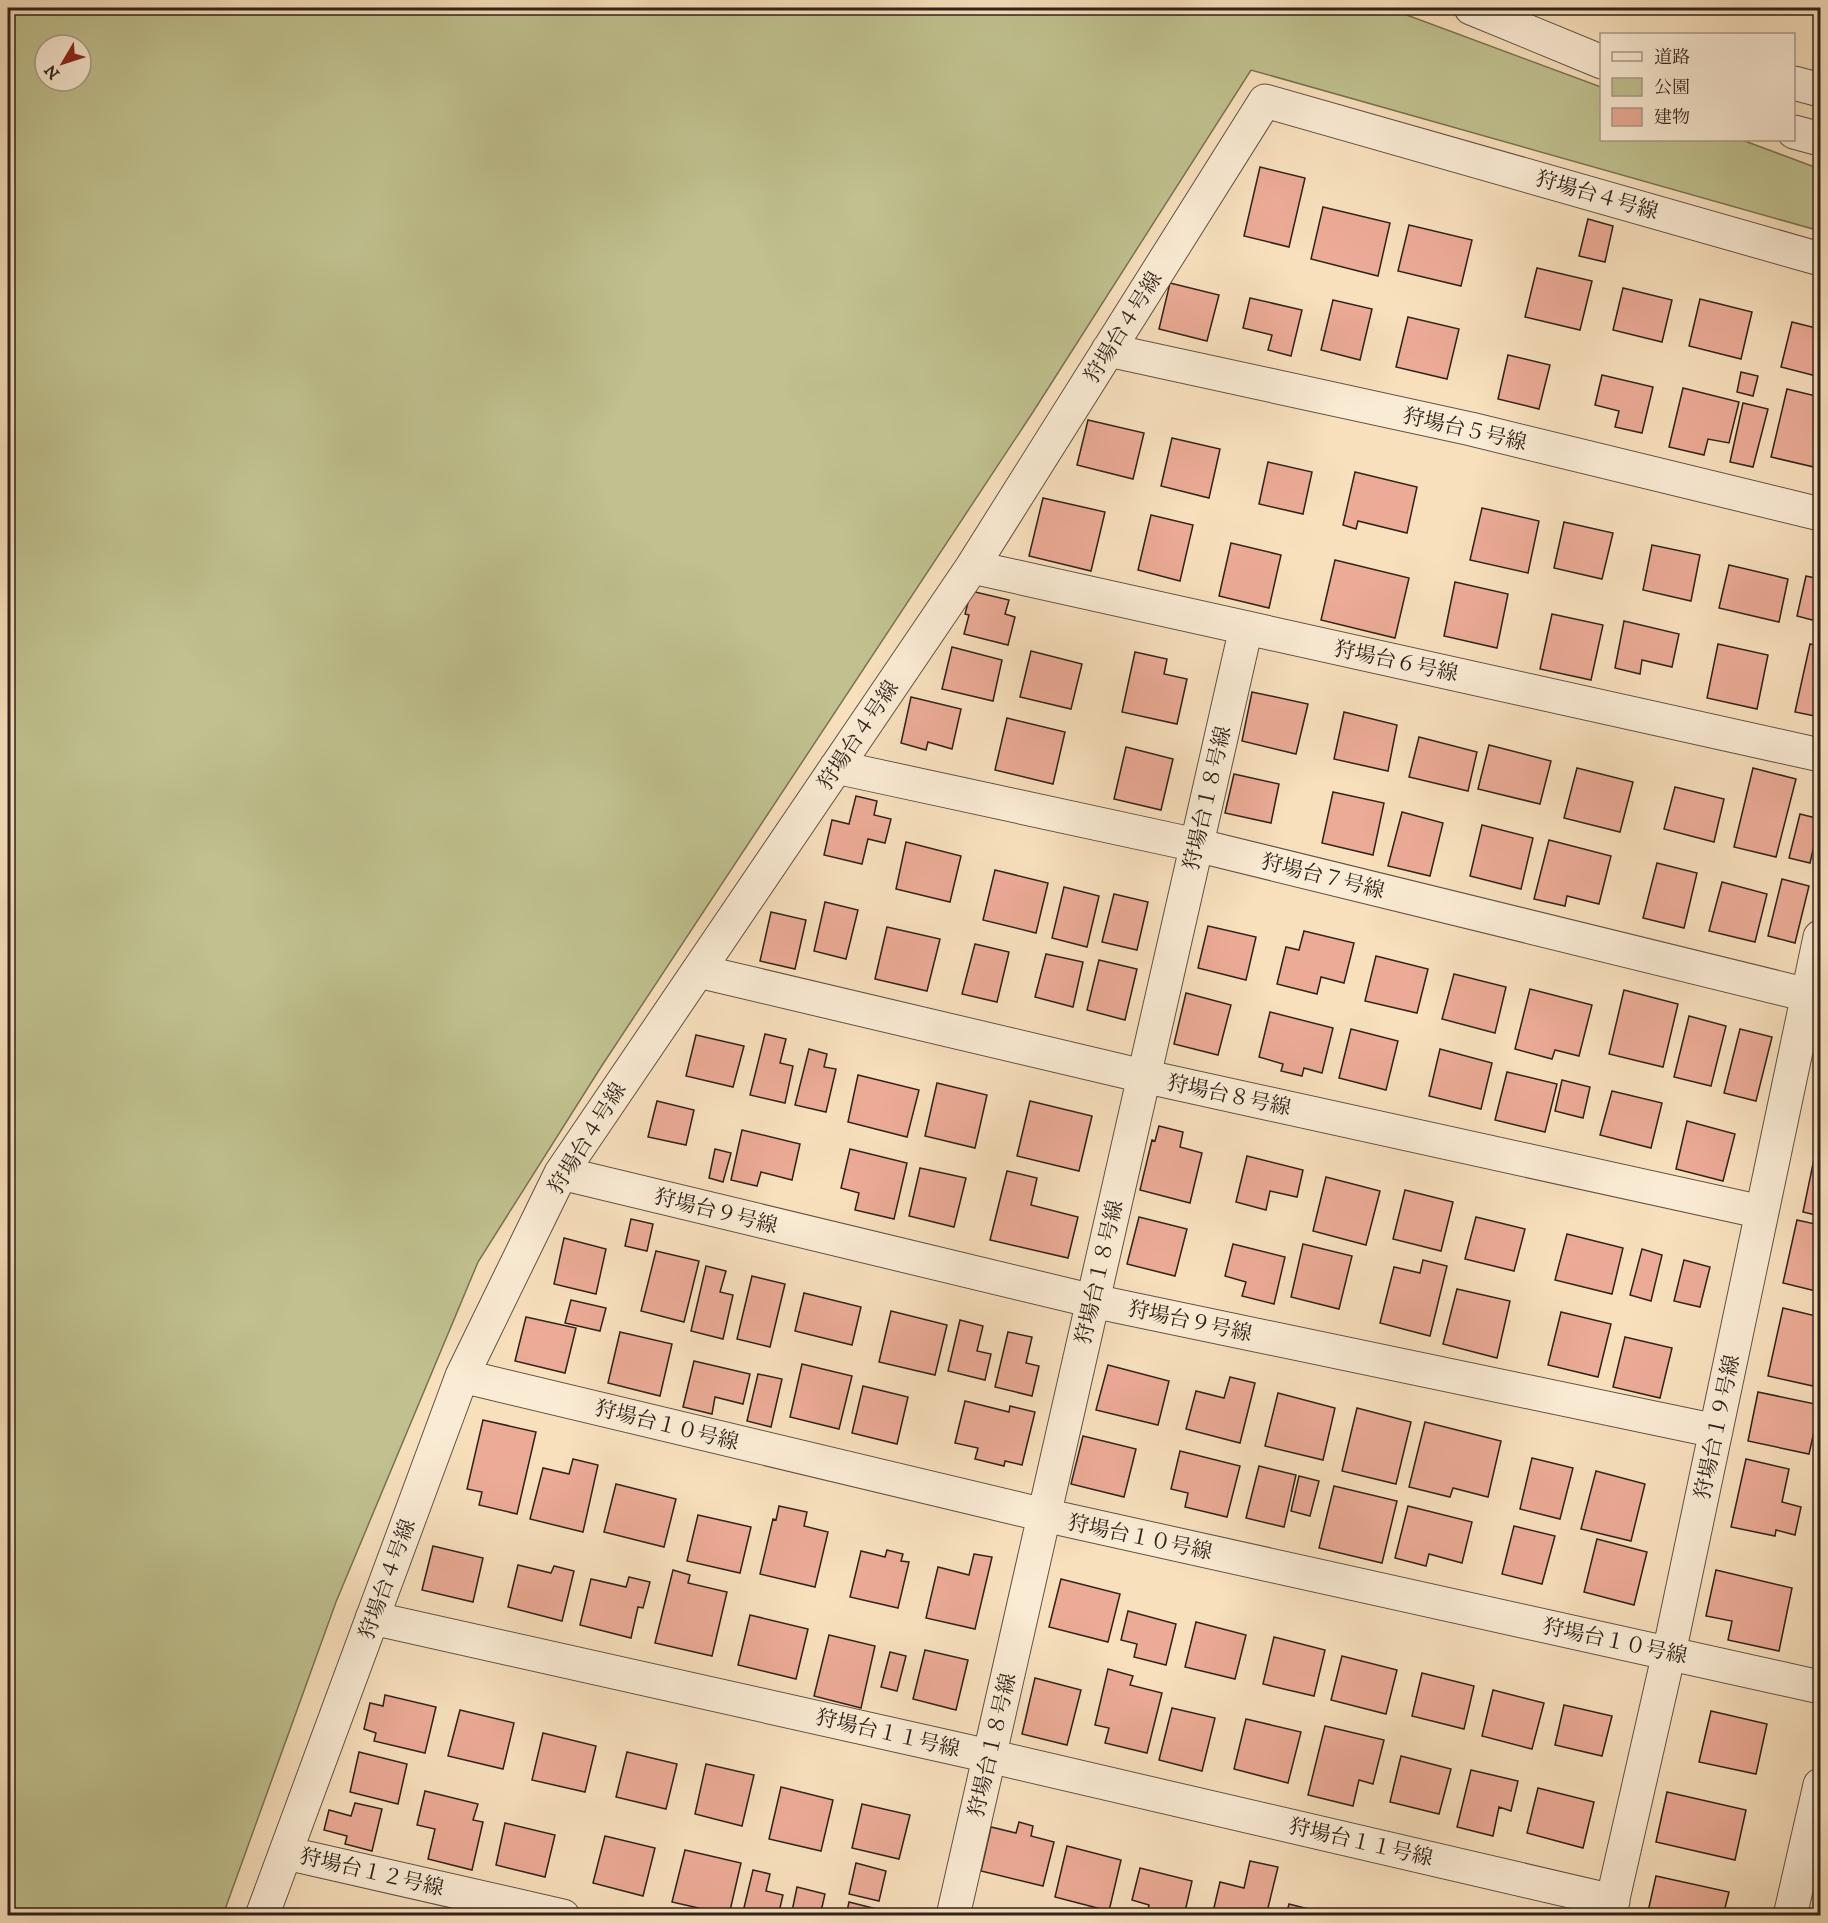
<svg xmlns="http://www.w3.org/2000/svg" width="1828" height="1923" viewBox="0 0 1828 1923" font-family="'IM FELL DW Pica','Noto Serif JP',serif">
<rect width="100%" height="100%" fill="#f8e0bd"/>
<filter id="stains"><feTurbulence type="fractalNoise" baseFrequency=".00333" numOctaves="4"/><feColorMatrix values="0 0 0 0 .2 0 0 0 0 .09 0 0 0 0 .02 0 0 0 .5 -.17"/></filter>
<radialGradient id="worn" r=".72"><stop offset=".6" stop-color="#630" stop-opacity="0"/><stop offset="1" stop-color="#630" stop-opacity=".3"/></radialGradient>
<path fill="#c0c18f" stroke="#787255" stroke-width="1.5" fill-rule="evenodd" d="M8,8h1380l213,79 1,53h140l78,29v62l-569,-161 -218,342 -432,655 -123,195 -142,340 -113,313h-215zM45,45h36v36h-36z"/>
<path fill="#ecab97" stroke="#30231b" stroke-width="1.5" d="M1260,167l45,11 -16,69 -45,-11z
M1323,207l67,16 -12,53 -67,-17z
M1588,219l25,7 -8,36 -26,-6z
M1409,225l63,15 -11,46 -63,-15z
M1537,268l55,13 -12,49 -55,-13z
M1170,283l49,12 -12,46 -48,-12z
M1623,288l49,12 -10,42 -49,-12z
M1250,298l52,12 -11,46 -23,-6 4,-15 -29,-7z
M1700,299l52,13 -11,47 -52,-13z
M1333,300l39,9 -12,51 -39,-10z
M1408,317l51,12 -12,50 -51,-12z
M1792,322l28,7v48l-39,-10z
M1508,355l42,10 -11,44 -41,-10z
M1741,372l17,4 -5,20 -16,-4z
M1602,375l51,12 -11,46 -27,-6 4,-16 -24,-6z
M1683,388l56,14 -10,41 -21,-4 -4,16 -35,-8z
M1787,389l33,8v62l-2,9 -47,-11z
M1743,403l25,6 -15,58 -23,-5z
M1088,420l56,13 -11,46 -56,-14z
M1172,438l48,11 -11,49 -48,-12z
M1268,462l44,10 -9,42 -44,-10z
M1355,472l62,15 -10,46 -49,-12 -2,8 -13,-4z
M1043,498l62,14 -14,59 -62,-15z
M1482,508l57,13 -11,52 -58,-13z
M1151,515l42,10 -13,56 -42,-11z
M1564,522l49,11 -11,46 -48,-11z
M1231,543l50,12 -12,53 -50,-12z
M1652,545l48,10 -9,46 -48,-11z
M1335,560l74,18 -14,60 -74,-18z
M1729,565l59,14 -9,43 -60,-14z
M1806,576l14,3v43l-23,-6z
M1455,582l53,12 -11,54 -53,-12z
M971,591l38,9 -4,14 10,3 -7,28 -44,-11 5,-19 -4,-1z
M1552,614l51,11 -12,55 -51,-11z
M1624,621l55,13 -7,33 -30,-7 -2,14 -25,-6z
M1718,644l50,11 -11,54 -50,-11z
M1810,644l10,2v71l-25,-5z
M952,647l50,13 -9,41 -51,-12z
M1031,651l51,13 -11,45 -51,-12z
M1135,652l32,7 -3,15 23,5 -10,45 -55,-12z
M1252,692l56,12 -12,50 -54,-13z
M911,697l50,12 -9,40 -24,-7 -2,8 -25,-7z
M1344,712l53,13 -9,46 -54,-12z
M1007,718l58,14 -12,52 -58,-14z
M1419,737l58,15 -9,39 -59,-14z
M1489,745l62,16 -11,43 -62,-15z
M1126,747l47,12 -12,51 -47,-11z
M1577,768l56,14 -13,50 -56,-14z
M1753,768l43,11 -20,78 -42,-10z
M1234,774l45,10 -8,39 -46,-10z
M1675,787l49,12 -10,43 -50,-13z
M1333,792l51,11 -11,52 -51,-12z
M856,796l21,5 -3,14 17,4 -6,24 -17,-4 -6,25 -38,-9 8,-35 17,4z
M1402,812l41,11 -13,53 -42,-10z
M1800,814l20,5 -10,44 -21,-5z
M1482,825l51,13 -12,51 -51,-13z
M1549,840l62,16 -12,48 -32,-8 -2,10 -31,-7z
M906,842l55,14 -11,46 -54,-13z
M1657,863l40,10 -13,55 -41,-10z
M995,870l53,13 -12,50 -53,-13z
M1782,879l27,7 -14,57 -27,-7z
M1722,882l45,12 -12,48 -46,-11z
M1064,887l35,9 -12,51 -35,-9z
M1114,894l34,8 -11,48 -35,-8z
M825,902l33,8 -12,49 -32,-8z
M771,912l35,8 -11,49 -35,-8z
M1208,926l48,11 -10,43 -48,-12z
M887,927l53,12 -13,52 -52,-12z
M1304,931l50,12 -10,40 -23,-6 -4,17 -40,-10 9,-37 13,3z
M975,944l34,8 -12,50 -35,-8z
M1046,954l37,8 -10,45 -38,-10z
M1376,956l52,13 -11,44 -52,-12z
M1099,960l38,9 -12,51 -38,-10z
M1454,974l52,13 -11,46 -53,-14z
M1530,989l62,16 -13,51 -24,-6 -3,9 -37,-10z
M1624,990l54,14 -15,63 -54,-13z
M1186,993l45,12 -13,50 -44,-11z
M1270,1012l63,16 -11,45 -18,-5 -2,8 -21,-5 2,-7 -24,-7z
M1689,1016l37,10 -15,60 -37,-9z
M1351,1029l47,12 -12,49 -47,-12z
M1740,1029l32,8 -16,64 -32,-8z
M765,1034l21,5 -6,24 13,3 -8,37 -35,-8z
M696,1035l48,11 -11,41 -47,-11z
M809,1049l18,5 -3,13 12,2 -10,43 -31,-7z
M1440,1049l52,14 -11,46 -52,-13z
M1507,1072l50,12 -12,48 -50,-12z
M858,1075l61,15 -12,47 -59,-15z
M1562,1080l28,7 -7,31 -28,-7z
M937,1083l50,12 -12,53 -50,-12z
M1612,1091l50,12 -11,45 -51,-13z
M657,1101l37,9 -8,35 -38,-8z
M1030,1101l62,15 -13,55 -62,-15z
M1687,1121l48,13 -12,47 -47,-12z
M1159,1126l24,6 -3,15 22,6 -12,50 -50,-13 12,-50 3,1z
M742,1130l58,14 -8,36 -31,-8 -4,14 -26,-6z
M715,1149l16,4 -8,29 -14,-4z
M850,1149l57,14 -13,56 -39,-9 4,-17 -18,-5z
M1247,1156l56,14 -6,27 -27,-6 -4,19 -30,-8z
M1814,1159l6,1v56l-17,-4z
M920,1168l46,10 -12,49 -45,-11z
M1007,1171l30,7 -6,27 47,12 -10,41 -78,-18z
M1326,1177l54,14 -14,54 -53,-14z
M1405,1190l48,12 -12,49 -48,-12z
M1139,1217l48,12 -12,47 -48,-12z
M1476,1217l49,12 -11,42 -49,-12z
M631,1219l22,5 -6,27 -22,-5z
M1797,1220l23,5v67l-37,-9z
M1567,1234l56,14 -11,46 -57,-14z
M564,1238l42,11 -10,45 -42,-10z
M1233,1244l52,13 -11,47 -32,-8 4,-14 -21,-6z
M1303,1244l49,12 -13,53 -48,-12z
M1642,1249l20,6 -11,46 -21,-6z
M656,1251l43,10 -15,61 -43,-11z
M1423,1260l24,6 -17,70 -50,-13 14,-56 26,6z
M1684,1260l26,7 -10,40 -26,-6z
M706,1266l20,5 -6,21 13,3 -10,44 -32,-8z
M752,1276l33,8 -15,63 -33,-8z
M1457,1289l53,12 -13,57 -54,-14z
M804,1293l57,14 -9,38 -57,-14z
M571,1300l35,8 -6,23 -35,-8z
M1783,1308l37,9v32l-7,37 -45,-10z
M891,1311l56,14 -12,50 -56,-13z
M1561,1312l50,12 -13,53 -50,-12z
M526,1317l50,11 -11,45 -50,-12z
M960,1320l23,6 -6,25 14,3 -6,26 -37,-9z
M620,1332l52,12 -12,52 -52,-13z
M1008,1332l24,5 -6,26 13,3 -7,30 -37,-9z
M1625,1337l47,11 -12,50 -47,-11z
M694,1361l56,13 -7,30 -28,-7 -3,17 -29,-7z
M802,1364l50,12 -13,53 -49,-12z
M1108,1365l61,16 -11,44 -62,-15z
M758,1374l24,5 -11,48 -24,-6z
M1230,1377l25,6 -15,60 -54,-14 10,-38 28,7z
M863,1386l45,11 -11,47 -45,-11z
M1758,1392l62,13 -11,49 -61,-13z
M1278,1393l57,15 -12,52 -58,-14z
M965,1401l44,11 1,-6 25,6 -13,53 -17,-4 -1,5 -29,-7 3,-11 -23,-5z
M1357,1408l54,14 -15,62 -54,-13z
M483,1420l53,12 -19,82 -38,-9 3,-13 -15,-3z
M1425,1422l76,19 -13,56 -35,-9 -3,9 -41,-10z
M1083,1436l53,13 -12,48 -53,-13z
M1180,1451l60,15 -13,51 -42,-10 3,-14 -17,-4z
M1532,1458l41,10 -13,51 -40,-10z
M573,1459l25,6 -15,67 -53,-13 13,-51 26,6z
M1746,1459l43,10 -7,33 19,5 -6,28 -19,-5 -1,6 -44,-9z
M1259,1466l37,9 -12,52 -38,-9z
M1596,1471l49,13 -14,57 -50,-12z
M1299,1476l20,5 -9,35 -19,-5z
M616,1484l60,15 -12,48 -60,-15z
M1334,1486l63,15 -15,62 -63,-15z
M779,1506l28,6 -3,14 24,6 -13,55 -55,-13 13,-55 3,1z
M1408,1506l64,16 -10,41 -33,-9 -3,12 -31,-8z
M698,1515l53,12 -11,46 -53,-12z
M1514,1526l41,10 -13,48 -40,-10z
M1597,1539l50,13 -13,53 -50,-13z
M433,1546l50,12 -10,44 -51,-12z
M887,1550l16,4 -2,7 8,1 -11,46 -48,-11 11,-46 24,6z
M974,1554l18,3 -17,72 -49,-11 12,-51 31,8z
M518,1565l33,8 3,-7 20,5 -12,50 -54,-14z
M673,1570l17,5 -2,8 39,9 -15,64 -57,-13z
M1716,1570l76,18 -13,63 -51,-11 4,-19 -26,-5z
M629,1577l21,5 -7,26 -5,-1 -7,31 -51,-13 11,-46 35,8z
M1061,1579l59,15 -12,48 -59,-15z
M1128,1611l48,13 -10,41 -32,-8 3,-13 -16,-4z
M750,1615l58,14 -12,50 -58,-14z
M1196,1622l50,13 -11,44 -50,-12z
M829,1635l46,11 -14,62 -47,-12z
M1274,1637l51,13 -11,46 -51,-12z
M925,1650l43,10 -12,50 -43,-11z
M890,1652l16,4 -9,35 -16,-4z
M1342,1656l55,14 -11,44 -55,-14z
M1108,1669l25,7 -3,9 32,8 -15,60 -42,-10 4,-15 -14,-3z
M1422,1673l52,13 -10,43 -52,-13z
M1035,1678l46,12 -14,55 -45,-11z
M1493,1690l51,13 -12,46 -50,-13z
M385,1695l51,12 -11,46 -51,-12 2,-8 -12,-4 6,-26 13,3z
M1564,1705l48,11 -10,40 -47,-11z
M1172,1708l43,10 -13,53 -43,-11z
M460,1710l54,13 -11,46 -55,-13z
M1711,1711l56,13 -11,50 -57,-12z
M1246,1719l55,13 -13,51 -54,-14z
M1325,1726l59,14 -11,44 -14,-4 -6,26 -45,-11z
M543,1733l53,13 -11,46 -53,-12z
M359,1752l48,12 -9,40 -48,-12z
M627,1752l50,12 -11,45 -50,-12z
M1401,1756l50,13 -12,45 -49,-12z
M706,1764l48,11 -12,51 -47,-12z
M1471,1770l47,11 -7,30 -12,-4 -6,29 -36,-9z
M781,1787l52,13 -12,51 -52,-12z
M1538,1788l56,14 -11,46 -56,-15z
M425,1791l53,13 -5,16 10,2 -11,48 -44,-11 7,-30 -18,-4z
M1667,1792l79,18 -11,50 -79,-18z
M355,1803l27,6 -10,42 -27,-7 2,-8 -23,-6 5,-20 22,6z
M862,1804l48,11 -11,44 -47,-11z
M1019,1822l14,4 -2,10 23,6 -11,44 -62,-15 10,-44 25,6z
M505,1823l50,12 -10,42 -49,-12z
M605,1836l50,12 -12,48 -50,-13z
M1067,1846l54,14 -12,51 -54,-14z
M685,1850l56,13 -12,52 -57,-13z
M1250,1861l28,6 -12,49h-54l8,-34 24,6z
M856,1863l30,8 -7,30 -30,-7z
M1140,1868l52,13 -8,35h-29l-8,-2 2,-9 -17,-5z
M753,1870l17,4 -4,17 17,4 -5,21h-36z
M1656,1876l73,16 -6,24h-76z
M797,1887l28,7 -5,22h-29z
M849,1902l55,14h-58z
M1289,1904l47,12h-50z"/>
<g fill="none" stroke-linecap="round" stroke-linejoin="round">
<g stroke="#625244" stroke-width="35">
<path id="minor" d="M1471,8l131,54
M1794,83l26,7
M1794,132l26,7
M1108,350l363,79 349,85
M972,567l848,188
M836,767l360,78 612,150
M698,971l445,105 619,136
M561,1173l532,128 623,130
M462,1376l582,139 776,172
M372,1618l617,138 624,145
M286,1853l277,63
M262,1916l200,-540 99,-203 411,-606 293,-466 555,158
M953,1916l293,-1288
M1609,1916l60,-263 151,-716
M1790,1916l30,-131"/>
</g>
<use href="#minor" stroke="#faebd4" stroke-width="33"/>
</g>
<g text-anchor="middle" stroke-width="5" stroke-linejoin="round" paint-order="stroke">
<g font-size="21" fill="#30231b" stroke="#faebd4">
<text transform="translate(1597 195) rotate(16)" y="7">狩場台４号線</text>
<text transform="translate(1123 327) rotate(-58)" y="7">狩場台４号線</text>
<text transform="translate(1465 429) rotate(13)" y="7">狩場台５号線</text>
<text transform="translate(1396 661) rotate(12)" y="7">狩場台６号線</text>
<text transform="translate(858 735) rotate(-56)" y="7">狩場台４号線</text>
<text transform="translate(1207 798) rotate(-77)" y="7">狩場台１８号線</text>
<text transform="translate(1323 876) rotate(14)" y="7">狩場台７号線</text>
<text transform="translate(1229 1095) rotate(12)" y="7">狩場台８号線</text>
<text transform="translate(587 1138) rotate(-58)" y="7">狩場台４号線</text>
<text transform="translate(716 1211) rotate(14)" y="7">狩場台９号線</text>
<text transform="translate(1099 1272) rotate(-77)" y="7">狩場台１８号線</text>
<text transform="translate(1190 1321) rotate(12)" y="7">狩場台９号線</text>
<text transform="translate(667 1425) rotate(14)" y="7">狩場台１０号線</text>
<text transform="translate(1717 1427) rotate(-78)" y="7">狩場台１９号線</text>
<text transform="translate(1140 1537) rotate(12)" y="7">狩場台１０号線</text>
<text transform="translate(387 1579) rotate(-70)" y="7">狩場台４号線</text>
<text transform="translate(1615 1641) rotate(12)" y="7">狩場台１０号線</text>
<text transform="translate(888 1733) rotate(13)" y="7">狩場台１１号線</text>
<text transform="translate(992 1745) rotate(-77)" y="7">狩場台１８号線</text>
<text transform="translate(1361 1842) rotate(13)" y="7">狩場台１１号線</text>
<text transform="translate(372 1872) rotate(13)" y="7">狩場台１２号線</text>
</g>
</g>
<rect width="1828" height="1923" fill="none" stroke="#f8e0bd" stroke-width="30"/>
<rect x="9" y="9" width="1810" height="1905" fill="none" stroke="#30231b" stroke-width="3"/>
<rect x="15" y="15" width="1798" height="1893" fill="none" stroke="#30231b" stroke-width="1.5"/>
<rect x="1600" y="33" width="195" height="108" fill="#faebd4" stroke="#a99b8a" stroke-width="1.5"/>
<rect x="1612" y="52" width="30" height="9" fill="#faebd4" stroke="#a99b8a" stroke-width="1.5"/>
<text x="1654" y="63" font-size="18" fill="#30231b">道路</text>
<rect x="1612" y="78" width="30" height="18" fill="#c0c18f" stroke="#a99b8a" stroke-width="1.5"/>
<text x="1654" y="93" font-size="18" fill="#30231b">公園</text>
<rect x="1612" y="108" width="30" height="18" fill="#ecab97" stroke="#a99b8a" stroke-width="1.5"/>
<text x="1654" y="123" font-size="18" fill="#30231b">建物</text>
<g transform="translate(63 63) rotate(231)"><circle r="28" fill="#faebd4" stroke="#a99b8a" stroke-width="1.5"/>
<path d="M0-4.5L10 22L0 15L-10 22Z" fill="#8f2418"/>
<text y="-9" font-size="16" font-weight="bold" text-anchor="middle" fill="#30231b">N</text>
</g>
<rect width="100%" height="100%" filter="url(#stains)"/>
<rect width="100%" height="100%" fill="url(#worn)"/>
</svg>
